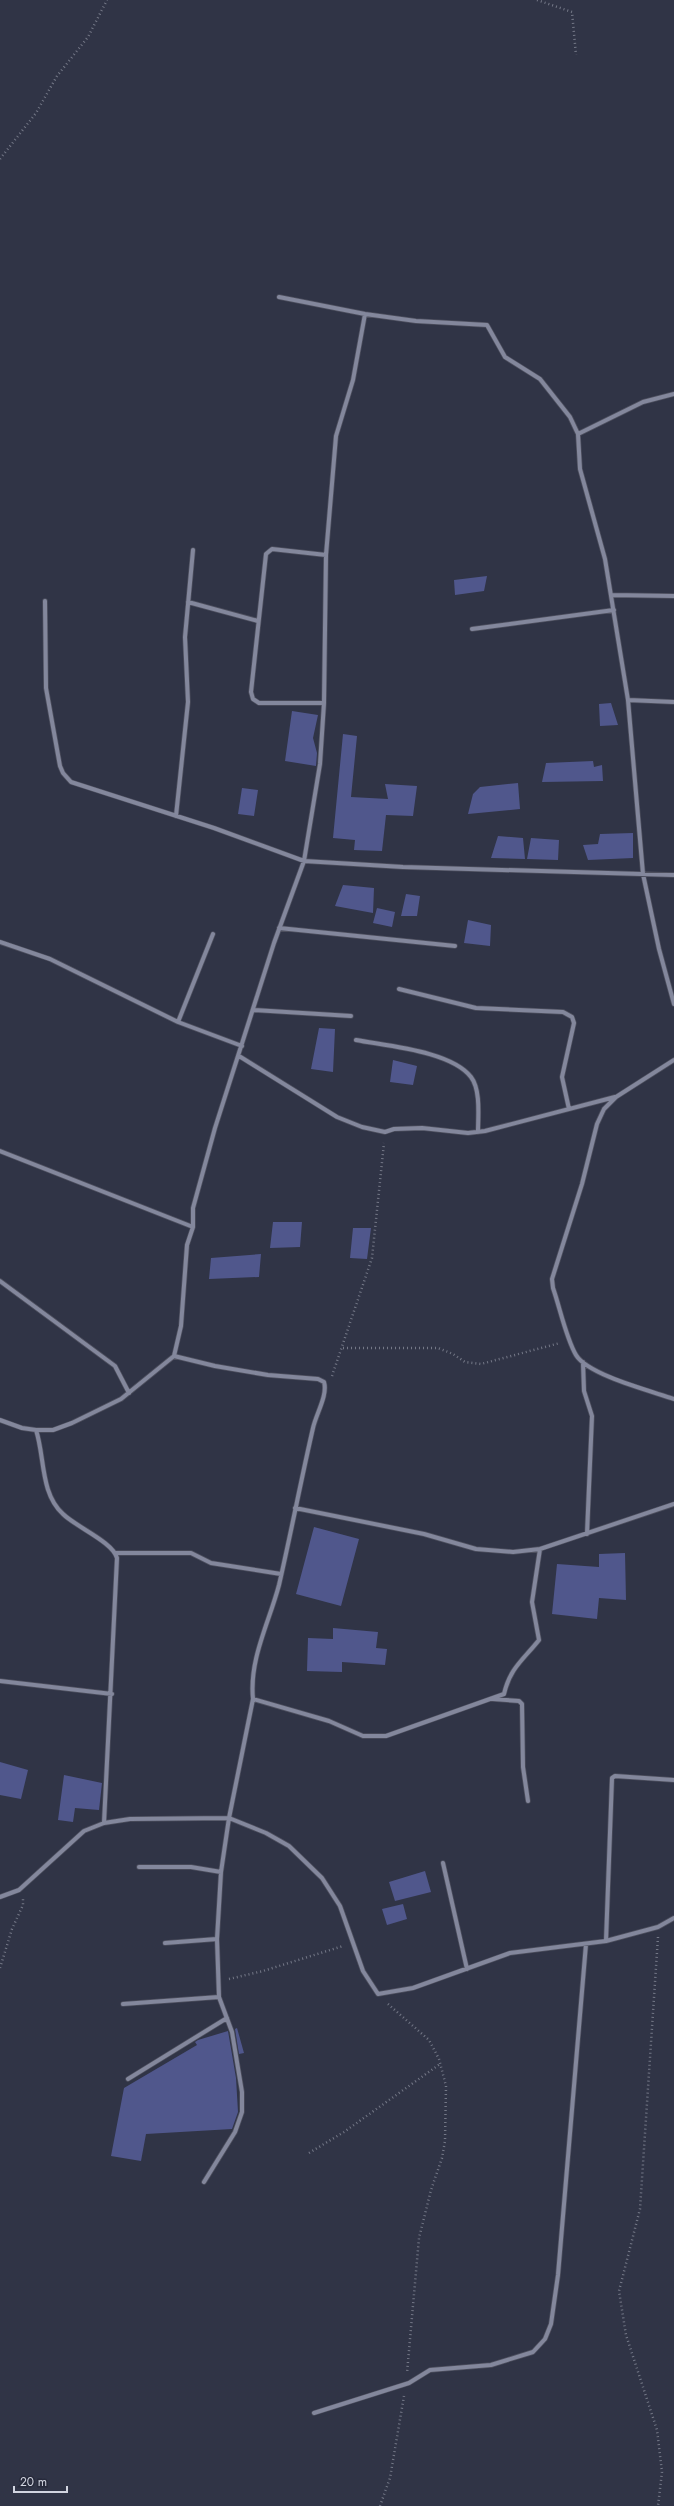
<svg xmlns="http://www.w3.org/2000/svg" width="674" height="2506" viewBox="0 0 674 2506" font-family="Jost,sans-serif">
<rect width="100%" height="100%" fill="#303446"/>
<path fill="#50578c" d="M487,576l-3,15 -29,4 -1,-15z
M611,703l7,22 -18,1 -1,-22z
M292,711l26,4 -5,23 4,15 -1,13 -31,-5z
M343,734l14,2 -6,61 37,2 -3,-15 32,2 -4,30 -27,-1 -4,36 -28,-1 1,-10 -22,-2z
M593,761l1,6 8,-2 1,16 -61,1 4,-19z
M518,783l2,26 -52,5 5,-20 7,-7z
M242,788l16,2 -4,26 -16,-2z
M633,833v25l-45,2 -5,-15 15,-1 2,-10z
M498,836l25,2 2,21 -34,-1z
M531,838l28,2 -1,20 -31,-1z
M343,885l31,3 -1,25 -38,-7z
M406,894l14,2 -3,20h-16z
M377,908l18,4 -3,15 -19,-4z
M468,920l23,5 -1,21 -26,-3z
M319,1028l16,1 -2,43 -22,-3z
M393,1060l24,6 -4,19 -23,-3z
M273,1222h29l-2,25 -30,1z
M353,1228h18l-4,31 -17,-1z
M261,1254l-2,23 -50,2 2,-21z
M314,1527l45,12 -18,67 -45,-12z
M625,1553l1,47 -27,-2 -2,21 -45,-5 5,-50 42,3v-13z
M333,1628l45,4 -2,16 11,1 -2,16 -43,-3v10l-35,-1 1,-33 25,1z
M0,1762l28,8 -7,29 -21,-4z
M64,1775l38,8 -3,27 -24,-2 -2,14 -15,-2z
M425,1871l6,21 -36,9 -6,-19z
M403,1904l4,15 -20,6 -5,-16z
M237,2028l7,25 -5,1 -4,-25z
M228,2031l8,47 2,34 -6,17 -86,5 -5,27 -30,-5 13,-68 73,-43 -2,-3 3,-2z"/>
<g fill="none" stroke-linecap="round" stroke-linejoin="round">
<g stroke="#4d4f5e" stroke-width="5.5">
<path id="street" d="M279,297l86,17 51,7 71,4 18,32 35,22 30,38 8,17 2,35 25,90 23,141 15,174 16,75 15,55
M578,434l65,-32 31,-8
M611,595l63,1
M45,601l1,87 14,78 3,7 8,9 143,46 90,33 99,6 271,8
M188,602l70,19
M472,629l142,-19
M628,700l46,2
M324,703h-65l-6,-4 -2,-7 15,-138 6,-5 54,6
M176,816l12,-114 -3,-65 8,-87
M279,928l176,18
M0,942l50,17 128,63 64,24
M399,989l77,19 87,4 9,5 2,6 -12,54 7,32
M253,1010l98,6
M178,1022l35,-88
M356,1040c31,6 95,11 115,37 10,13 7,40 7,55
M239,1056l98,61 25,10 23,5 9,-3 28,-1 46,5 17,-2 130,-34
M674,1060l-58,37 -12,12 -7,15 -15,60 -30,95 1,9c7,20 13,50 23,67 12,20 75,36 98,44
M0,1151l193,76
M0,1281l115,85 14,27
M174,1356l41,10 53,9 50,4 6,3c4,13 -8,32 -11,46 -12,52 -22,105 -34,157 -10,38 -30,74 -26,114l-24,119 -8,54 -4,67 2,58 13,35 10,60v20l-7,20 -31,50
M583,1362l1,29 8,25 -5,118
M0,1420l22,8 14,2h17l19,-7 49,-24 53,-43 7,-30 6,-81 6,-18v-19l22,-80 59,-185 30,-82 16,-97 4,-61 2,-148 10,-119 17,-56 12,-66
M36,1430c9,27 4,63 27,84 13,13 50,28 54,44l-13,265
M295,1508l129,26 52,15 37,3 27,-3 134,-45
M116,1553h75l20,10 70,11
M0,1681l112,13
M253,1699l76,22 34,15h23l118,-42c6,-26 19,-34 35,-54l-7,-38 8,-53
M493,1699l26,2 3,3 1,63 5,34
M443,1863l24,106
M139,1867h52l30,5
M0,1897l19,-7 65,-59 20,-8 26,-4 99,-1 37,15 23,13 33,32 18,28 23,65 15,23 35,-6 97,-35 96,-12 52,-14 16,-9
M606,1941l6,-163 3,-2 59,4
M165,1943l52,-4
M123,2004l96,-7
M128,2079l99,-61
M314,2413l95,-30 21,-13 61,-5 42,-13 12,-13 6,-15 7,-49 28,-331"/>
</g>
<path stroke="#747887" stroke-width="2.5" stroke-dasharray="1 3" stroke-linecap="butt" d="M537,0l35,12 4,43
M0,159l36,-46 21,-37 31,-39 19,-37
M343,1348h95l15,6 12,8 16,2 79,-21
M332,1376l40,-118 12,-115
M658,1937l-18,272 -21,82 7,44 31,95 5,42 -4,34
M0,1968l12,-39 11,-24v-6
M229,1979l34,-8 80,-25
M388,2004l41,36 10,19 7,27 -1,55 -3,17 -11,32 -12,48 -12,135
M309,2153l35,-21 96,-68
M380,2506l10,-28 14,-82"/>
<use href="#street" stroke="#83879c" stroke-width="4"/>
</g>
<path d="M14 2486v6h53v-6" fill="none" stroke="#d2d5e0" stroke-width="2"/>
<text x="20" y="2486" font-size="12" fill="#d2d5e0" stroke="#272a3b" stroke-width="3" paint-order="stroke">20 m</text>
</svg>
